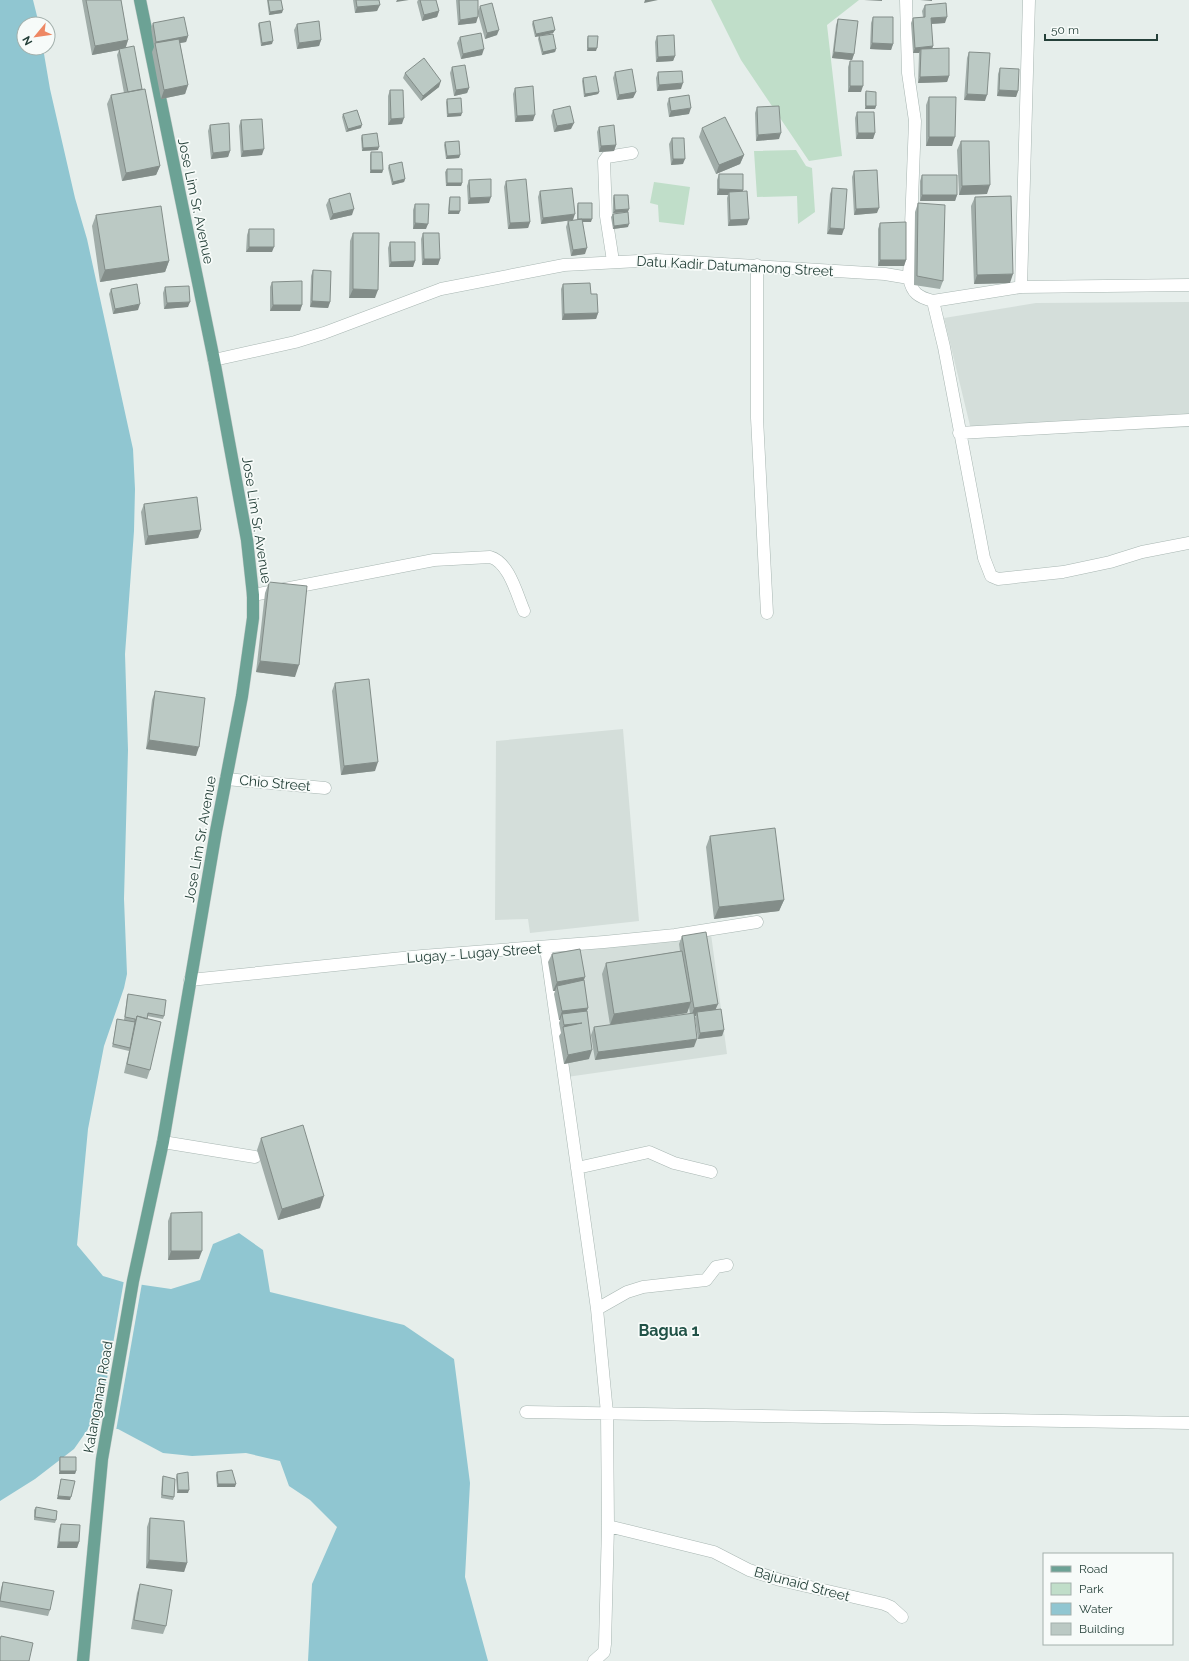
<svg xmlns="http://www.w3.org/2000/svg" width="1189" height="1661" viewBox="0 0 1189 1661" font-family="Raleway,sans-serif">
<rect width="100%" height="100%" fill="#e6eeeb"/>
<path fill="#d4deda" d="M1189,302v125l-216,11 -29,-120 92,-15z
M623,729l16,192 -109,12 -2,-14 -33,1 1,-179z
M711,934l16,120 -167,24 -20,-124z"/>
<path fill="#c0dec9" d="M711,0h148l-32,25 15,131 -33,5 -68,-101z
M796,150l10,16 6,2 3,44 -17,12 -1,-28 -40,1 -3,-46z
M654,182l36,5 -6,38 -25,-3 -1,-17 -8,-2z"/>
<path fill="#90c6d1" d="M0,0h33l6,24h-15v24h19l7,41 25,109 12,41 46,210 2,40 -1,42 -9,123 3,96 -4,149 3,75 -3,14 -20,58 -16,83 -11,116 26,31 20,6 48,7 29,-9 13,-36 26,-11 24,17 7,42 134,33 50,34 16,124 -5,94 23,84h-180l4,-77 25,-57 -27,-27 -21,-14 -9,-25 -34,-8 -54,3 -29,-3 -45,-24h-30l-14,20 -39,30 -35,22z"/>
<path fill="#e6eeeb" d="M124,1280l18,3 -26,148h-18z"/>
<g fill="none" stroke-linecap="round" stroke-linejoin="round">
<g stroke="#a8b6b2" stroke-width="13">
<path id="minor" d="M906,0l2,73 7,48 -6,157c3,15 9,19 24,23l88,-14 168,-2
M613,261l-7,-45 -2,-55 3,-4 25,-4
M757,265v153l10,195
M1021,287l8,-287
M933,301l11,46 40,211 7,18 7,3 65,-7 47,-10 32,-10 47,-9
M214,360l81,-18 29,-9 117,-44 123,-24 93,-5 228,14 24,4
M959,433l230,-13
M253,595l181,-35 56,-3c19,5 27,38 34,54
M226,779l99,9
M546,948l51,361 10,104 1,113 -3,118 -1,8 -10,9
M190,980l232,-24 182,-14 71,-7 82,-13
M163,1142l92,15
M577,1168l72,-16 25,11 37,9
M597,1309l30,-17 16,-5 63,-7 10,-13 11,-2
M526,1412l663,11
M608,1526l106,26 35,18 31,10 104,24 7,3 11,10"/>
</g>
<g stroke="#c2cac8" stroke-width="13">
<path id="major" d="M83,1661l19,-202 31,-178 30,-139 53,-311 26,-135 11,-78v-23l-6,-55 -33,-180 -74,-360"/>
</g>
<use href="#minor" stroke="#fff" stroke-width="12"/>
<use href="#major" stroke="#6ca295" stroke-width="12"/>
</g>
<path fill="#a1ada9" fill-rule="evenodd" d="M82,0h39l7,40 -2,7 16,42 18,77 -4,9 -34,6 -15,-77 4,-9 13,-2 -7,-38 2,-5 -27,5z
M267,0h14l1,13 -13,2z
M353,0h26l-2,11 -22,2z
M418,0h18l3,11 -2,6 -15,4 -5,-19z
M456,0h22v11l2,-5 17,29 -12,4 -7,-25 -2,9 -18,2z
M925,5l20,18 -14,1 2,22 -1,2 17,28 -2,6 -29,1 1,-29v-1h-6l-2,-30 2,-5 10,-1 -1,-6z
M873,17l20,27 -2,6 -21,-1 1,-26z
M838,19l16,35 -2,6 -20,-2 4,-33z
M533,21l22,9 -2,3 -18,4 -3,-13z
M153,23l35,13 -2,6 -6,1 8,42 -3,9 -24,5 -9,-47 2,-5 -3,-19z
M259,23l13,21 -11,2 -3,-21z
M297,24l24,16 -2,6 -22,3 -3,-19z
M539,36l17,13 -1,3 -13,3 -4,-16z
M588,36l8,15h-9v-12z
M657,36l18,20 -2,5 -17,1 -1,-20z
M460,37l22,18 -21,4 -4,-16z
M969,52l16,49 -21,-1 3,-42z
M850,61l11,31h-13v-25z
M452,67l17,21 -2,5 -13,3 -4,-23z
M1000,68l18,23 -2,6 -19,-1 1,-22z
M615,72l21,20 -3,6 -16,2 -4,-22z
M658,72l23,17 -24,2 -1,-13z
M405,73l34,14 -18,14 -18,-23z
M583,78l16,14 -1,2 -14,3 -2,-16z
M515,88l18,33 -18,1 -2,-28z
M390,90l12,34 -14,1v-29z
M866,91l10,15 -1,3h-10v-15z
M929,97l23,49h-26v-41z
M669,98l20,16 -20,3 -2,-13z
M447,99l14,17 -14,1 -1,-15z
M757,107l22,32 -23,2 -1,-28z
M553,110l18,19 -17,3 -3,-16z
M857,112l18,21 -2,6h-17l-1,-21z
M343,114l18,14 -15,4 -4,-15z
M241,120l21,35 -21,2 -2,-31z
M210,125l20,26 -2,6 -17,2 -3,-28z
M599,127l17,18 -2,6 -15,1 -2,-20z
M702,128l42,27 -4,9 -24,10 -17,-37z
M362,135l16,15 -16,1 -1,-13z
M672,138l11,26 -12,1 -2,-21z
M961,141l26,53 -28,1 -2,-45z
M445,142l15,13 -1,3 -13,1 -2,-14z
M371,152l12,18 -1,3h-12v-18z
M389,165l16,14 -1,3 -12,3 -4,-17z
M447,169l15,14 -1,3h-15l-1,-14z
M854,171l23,42 -23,2 -2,-38z
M719,174l24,16 -1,2 5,33 -19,1 -1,-28 1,-3h-11v-15z
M922,175l35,20 -2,6h-35v-20z
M469,180l20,23 -21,1 -1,-18z
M506,181l24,41 -2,6 -20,1 -4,-42z
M832,188l10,47 -15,-1 3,-40z
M540,191l33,29 -32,4 -3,-27z
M614,195l14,17 -15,1v-15z
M450,197l9,17h-11l1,-14z
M975,197l35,86 -36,1 -3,-78z
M329,199l23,16 -22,5 -4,-15z
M578,203l13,19h-9l3,32 -14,2 -5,-29 2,-6 9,-1v-14z
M918,203l25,78 -3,8 -26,-4 1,-73z
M415,204l11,25h-13v-19z
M613,214l15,13 -15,2 -2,-12z
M96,215l73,46 -4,11 -65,10 -8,-56z
M880,223l26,37 -2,6h-26v-37z
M249,229l23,23h-26l1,-17z
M353,233l22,65h-26l1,-57z
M423,233l17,26 -2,6h-16l-1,-26z
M390,242l25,19 -2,6h-24l-1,-19z
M313,270l17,32 -2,6 -18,-1 1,-31z
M272,282l30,23 -2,6h-30v-24z
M563,284l28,10 7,19 -2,6 -34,1 -1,-31z
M165,287l23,20 -24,2 -1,-16z
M111,289l27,21 -25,4 -4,-20z
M144,504l57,26 -3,8 -53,7 -4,-33z
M269,582l26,95 -39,-5 9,-79z
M335,683l40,88 -34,4 -9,-84z
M155,691l41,65 -50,-7 6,-49z
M710,836l74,64 -5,11 -65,8 -8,-72z
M682,936l34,73 8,21 -2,6 -24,3 -3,-21 1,-2h-2v31l-99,13 -4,-25 3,-8 16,-2 -8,-51 4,-11 74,-12 -1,-7zM689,1007l1,7 -51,7 48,-8z
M552,954l32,26 4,28 -1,3 2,48 -25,5 -5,-28 2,-3 -2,-10 1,-3h-1l-5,-26 1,-3h-2l-5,-29z
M128,994l36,22 -1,3 -16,-3 3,54 -3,9 -23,-6 5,-22 -17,-4 5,-28 17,3 -10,-2 3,-23z
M261,1138l59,70 -42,12 -21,-70z
M171,1213l28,46 -31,1v-39z
M60,1457l16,14 -1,3h-16v-14z
M217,1472l18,15h-18l-1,-12z
M177,1474l11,19h-11l-1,-16z
M163,1476l11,21 -1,3 -12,-2 1,-19z
M61,1479l9,21 -13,-1z
M36,1507l20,13 -1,3 -21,-3v-10z
M150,1518l37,45 -3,9 -38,-4 1,-41z
M61,1524l18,18 -2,6h-20l2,-19z
M3,1582l47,28 -2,6 -48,-9v-12l1,-7z
M140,1584l26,42 -3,8 -32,-5 6,-36z"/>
<path fill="#838d89" d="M397,0h12l-13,2z
M645,0h13l-14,3z
M864,0h18v1z
M920,0h12v1z
M380,5l-3,6 -22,2 2,-6z
M283,10l-1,3 -13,2 1,-3z
M439,11l-2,6 -15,4 2,-6z
M478,17l-2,6 -18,2 2,-5z
M947,17l-2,6 -16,1 2,-6z
M499,30l-2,5 -12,4 2,-6z
M555,30l-2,3 -18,4 1,-3z
M188,36l-2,6 -30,5 -1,-3 1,-2z
M128,40l-3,9h-6v1l-27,5 3,-9z
M321,40l-2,6 -22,3 2,-6z
M273,41l-1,3 -11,2 1,-3z
M872,43l21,1 -2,6 -21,-1z
M933,46l-2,6 -10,-3 -2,4h-6l2,-5z
M588,48h9l-1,3h-9z
M484,49l-2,6 -21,4 2,-5z
M556,49l-1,3 -13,3 1,-3z
M834,52l20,2 -2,6 -20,-2z
M675,56l-2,5 -17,1 2,-5z
M949,76l-2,6 -29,1 2,-6z
M441,81l-2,6 -18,14 2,-5z
M683,83l-2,6 -24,2 2,-6z
M188,85l-3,9 -24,5 3,-9z
M850,86h13l-2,6h-13z
M469,88l-2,5 -13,3 2,-6z
M999,90l19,1 -2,6 -19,-1z
M599,92l-1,2 -14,3 1,-3z
M636,92l-3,6 -16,2 2,-5z
M967,94l20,1 -2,6 -21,-1z
M866,106h10l-1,3h-10z
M691,108l-2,6 -20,3 2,-6z
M462,113l-1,3 -14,1 1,-3z
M535,115l-2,6 -18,1 2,-6z
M404,118l-2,6 -14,1 3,-6z
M574,123l-3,6 -17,3 3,-6z
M362,125l-1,3 -15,4 2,-3z
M781,133l-2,6 -23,2 2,-6z
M858,133h17l-2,6h-17z
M929,137h26l-3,9h-26z
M616,145l-2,6 -15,1 2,-6z
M379,147l-1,3 -16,1 1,-3z
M264,149l-2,6 -21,2 2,-6z
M230,151l-2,6 -17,2 2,-6z
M460,155l-1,3 -13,1 1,-3z
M744,155l-4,9 -24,10 3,-9z
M673,159h12l-2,5 -12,1z
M160,166l-4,9 -34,6 4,-8z
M371,170h12l-1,3h-12z
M405,179l-1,3 -12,3 1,-3z
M447,183h15l-1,3h-15z
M990,185l-3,9 -28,1 3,-9z
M719,189l24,1 -2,5 -12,-3 -1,3h-11z
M922,195h35l-2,6h-35z
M491,197l-2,6 -21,1 2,-6z
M879,208l-2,5 -23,2 2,-6z
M354,209l-2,6 -22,5 3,-6z
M629,209l-1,3 -15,1 2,-3z
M449,211h11l-1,3h-11z
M575,214l-2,6 -32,4 2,-6z
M578,219h14l-1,3h-14z
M749,219l-2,6 -19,1 2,-6z
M530,222l-2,6 -20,1 2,-6z
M415,223l13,1 -2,5h-13z
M629,224l-1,3 -15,2 1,-3z
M830,228l14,1 -2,6 -15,-1z
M249,247h25l-2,5h-26z
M587,248l-2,6 -14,2 2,-6z
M424,259h16l-2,6h-16z
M880,260h26l-2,6h-26z
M169,261l-4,11 -65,10 5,-12z
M415,261l-2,6h-24l2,-5z
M1013,274l-3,9 -36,1 3,-9z
M353,289l25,1 -3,8h-26z
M312,301l18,1 -2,6 -18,-1z
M190,302l-2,5 -24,2 3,-6z
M140,304l-2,6 -25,4 2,-5z
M273,305h29l-2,6h-30z
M598,313l-2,6 -34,1 2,-6z
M201,530l-3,8 -53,7 3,-9z
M260,661l39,4 -4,12 -39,-5z
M149,740l50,7 -3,9 -50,-7z
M378,762l-3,9 -34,4 3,-9z
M784,900l-5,11 -65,8 5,-12z
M585,977l-3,9h-25l-2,5h-2l4,-9z
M691,1002l-4,11 -77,12 4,-11z
M718,1004l-4,9 -17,-1 -1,4 -5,1 3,-9z
M588,1008l-4,9 -22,-3 -2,6h-1l3,-9z
M582,1023l-19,5 1,-3z
M724,1030l-2,6 -24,3 2,-6z
M697,1039l-3,8 -99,13 3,-8z
M592,1050l-3,9 -25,5 4,-9z
M324,1196l-4,12 -42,12 4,-11z
M171,1251h31l-3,8 -31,1z
M60,1471h16l-1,3h-16z
M218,1484h18l-1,3h-18z
M178,1490h11l-1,3h-11z
M58,1496l13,1 -1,3 -13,-1z
M59,1542h20l-2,6h-20z
M149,1560l38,3 -3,9 -38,-4z"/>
<path fill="#bbc9c4" stroke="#838d89" d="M86,0h35l7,40 -33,6z
M268,0h13l2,10 -13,2z
M356,0h23l1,5 -23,2z
M420,0h16l3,11 -15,4z
M459,0h19v17l-18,3z
M492,3l7,27 -12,3 -7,-27z
M946,3l1,14 -16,1 2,28 -18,2 -2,-30 12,-1v-12z
M184,17l4,19 -32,6 -3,-19z
M552,17l3,13 -19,4 -3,-13z
M873,17h20v27l-21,-1z
M838,19l20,2 -4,33 -20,-2z
M270,21l3,20 -11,2 -3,-20z
M319,21l2,19 -22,3 -2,-19z
M481,33l3,16 -21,5 -3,-17z
M553,34l3,15 -13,3 -4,-16z
M674,35l1,21 -17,1 -1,-21z
M588,36h10l-1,12h-9z
M179,39l9,46 -24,5 -9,-47z
M134,46l8,43 -14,3 -9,-43z
M949,48v28l-29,1 1,-28z
M969,52l21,1 -3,42 -20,-1z
M424,58l17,23 -18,15 -18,-23z
M850,61h13v25h-13z
M465,65l4,23 -13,2 -4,-23z
M1000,68l19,1 -1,22 -19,-1z
M632,69l4,23 -17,3 -4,-23z
M682,71l1,12 -24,2 -1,-13z
M596,76l3,16 -14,2 -2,-16z
M533,86l2,29 -18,1 -2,-28z
M145,89l15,77 -34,7 -15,-78z
M390,90h13l1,28 -13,1z
M866,91l10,1v14h-10z
M689,95l2,13 -20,3 -2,-13z
M929,97h27l-1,40h-26z
M461,98l1,15 -14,1 -1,-15z
M570,106l4,17 -17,3 -4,-16z
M779,106l2,27 -23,2 -1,-28z
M357,110l5,15 -14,4 -5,-15z
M857,112h17l1,21h-17z
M725,117l19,38 -25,10 -17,-37z
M262,119l2,30 -21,2 -2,-31z
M229,123l1,28 -17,2 -3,-28z
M614,125l2,20 -15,1 -2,-19z
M377,133l2,14 -16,1 -1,-13z
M672,138h12l1,21h-12z
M459,141l1,14 -13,1 -2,-14z
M961,141h28l1,44 -28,1z
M371,152h11l1,18h-12z
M402,162l3,17 -12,3 -4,-17z
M447,169h15v14h-15z
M877,170l2,38 -23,1 -2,-38z
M719,174h24v16l-24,-1z
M922,175h35v20h-35z
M491,179v18l-21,1 -1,-18z
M526,179l4,43 -20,1 -4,-42z
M572,188l3,26 -32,4 -3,-27z
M832,188l15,1 -3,40 -14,-1z
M747,191l2,28 -19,1 -1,-28z
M350,193l4,16 -21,5 -4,-15z
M614,195h14l1,14 -14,1z
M1011,196l2,78 -36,1 -2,-78z
M450,197h10v14h-11z
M578,203h14v16h-14z
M918,203l27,2 -2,76 -26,-5z
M415,204h14l-1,20 -13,-1z
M161,206l8,55 -64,9 -9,-55z
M628,212l1,12 -15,2 -1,-12z
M582,219l5,29 -14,2 -5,-29z
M906,222v38h-26v-37z
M249,229h25v18h-25z
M353,233h26l-1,57 -25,-1z
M423,233h16l1,26h-16z
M390,242h25v19l-24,1z
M313,270l18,1 -1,31 -18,-1z
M302,281v24h-29l-1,-23z
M590,283l1,11h6l1,19 -34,1 -1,-30z
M137,284l3,20 -25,5 -4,-20z
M189,286l1,16 -23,1 -2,-16z
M197,497l4,33 -53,6 -4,-32z
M269,582l38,4 -8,79 -39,-4z
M369,679l9,83 -34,4 -9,-83z
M155,691l50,7 -6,49 -50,-7z
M775,828l9,72 -65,7 -9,-71z
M706,932l12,72 -24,4 -12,-72z
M580,949l5,28 -28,5 -5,-28z
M682,951l9,51 -77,12 -8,-51z
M584,980l4,28 -26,3 -5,-25z
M128,994l38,6 -2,16 -16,-3 -1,6 -10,-3 -2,6v-3l-10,-2z
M721,1009l3,21 -24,3 -3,-21z
M587,1011l5,39 -24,5 -5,-28 19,-4 -18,2 -2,-11z
M694,1013l3,26 -99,13 -4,-25z
M137,1016l24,6 -11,48 -23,-6z
M117,1019l18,3 -5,26 -17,-4z
M303,1125l21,71 -42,13 -21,-71z
M202,1212v39h-31v-38z
M60,1457h16v14h-16z
M232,1470l4,14h-18l-1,-12z
M188,1472l1,18h-11l-1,-16z
M163,1476l12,3 -1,18 -12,-2z
M61,1479l14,2 -4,16 -13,-1z
M36,1507l21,4 -1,9 -21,-3z
M150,1518l34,3 3,42 -38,-3z
M61,1524l19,1 -1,17h-20z
M3,1582l51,9 -4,19 -50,-9z
M140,1584l32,6 -6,36 -32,-6z
M1,1636l32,7 -4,18h-29v-21z"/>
<g text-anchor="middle" stroke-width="3.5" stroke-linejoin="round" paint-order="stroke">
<g font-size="14" fill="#254039" stroke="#f7fbf9">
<text transform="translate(196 201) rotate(78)" y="5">Jose Lim Sr. Avenue</text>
<text transform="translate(735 266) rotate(3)" y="5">Datu Kadir Datumanong Street</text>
<text transform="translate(257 520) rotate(81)" y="5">Jose Lim Sr. Avenue</text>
<text transform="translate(275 783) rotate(5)" y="5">Chio Street</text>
<text transform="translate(200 839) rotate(-80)" y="5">Jose Lim Sr. Avenue</text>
<text transform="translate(474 953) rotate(-4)" y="5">Lugay - Lugay Street</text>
<text transform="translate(98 1397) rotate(-80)" y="5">Kalanganan Road</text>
<text transform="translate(802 1584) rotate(15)" y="5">Bajunaid Street</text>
</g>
<g font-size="16" font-weight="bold" fill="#215247" stroke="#f7fbf9">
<text x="669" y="1336">Bagua 1</text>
</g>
</g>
<rect x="1043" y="1553" width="130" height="92" fill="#f7fbf9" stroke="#a3b0ac"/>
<rect x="1051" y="1566" width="20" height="6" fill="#6ca295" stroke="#a3b0ac"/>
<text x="1079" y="1573" font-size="12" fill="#254039">Road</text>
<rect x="1051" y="1583" width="20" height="12" fill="#c0dec9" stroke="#a3b0ac"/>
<text x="1079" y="1593" font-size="12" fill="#254039">Park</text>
<rect x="1051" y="1603" width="20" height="12" fill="#90c6d1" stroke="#a3b0ac"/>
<text x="1079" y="1613" font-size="12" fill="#254039">Water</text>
<rect x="1051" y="1623" width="20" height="12" fill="#bbc9c4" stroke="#a3b0ac"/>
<text x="1079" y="1633" font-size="12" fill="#254039">Building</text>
<g transform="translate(36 36) rotate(241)"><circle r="19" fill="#f7fbf9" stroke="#a3b0ac"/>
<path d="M0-3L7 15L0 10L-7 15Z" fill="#ee8864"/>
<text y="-6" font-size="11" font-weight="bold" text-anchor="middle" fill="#254039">N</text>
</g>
<path d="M1045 34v6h112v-6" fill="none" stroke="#254039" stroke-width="2"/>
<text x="1051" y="34" font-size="12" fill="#254039" stroke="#f7fbf9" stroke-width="3" paint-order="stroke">50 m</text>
</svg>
